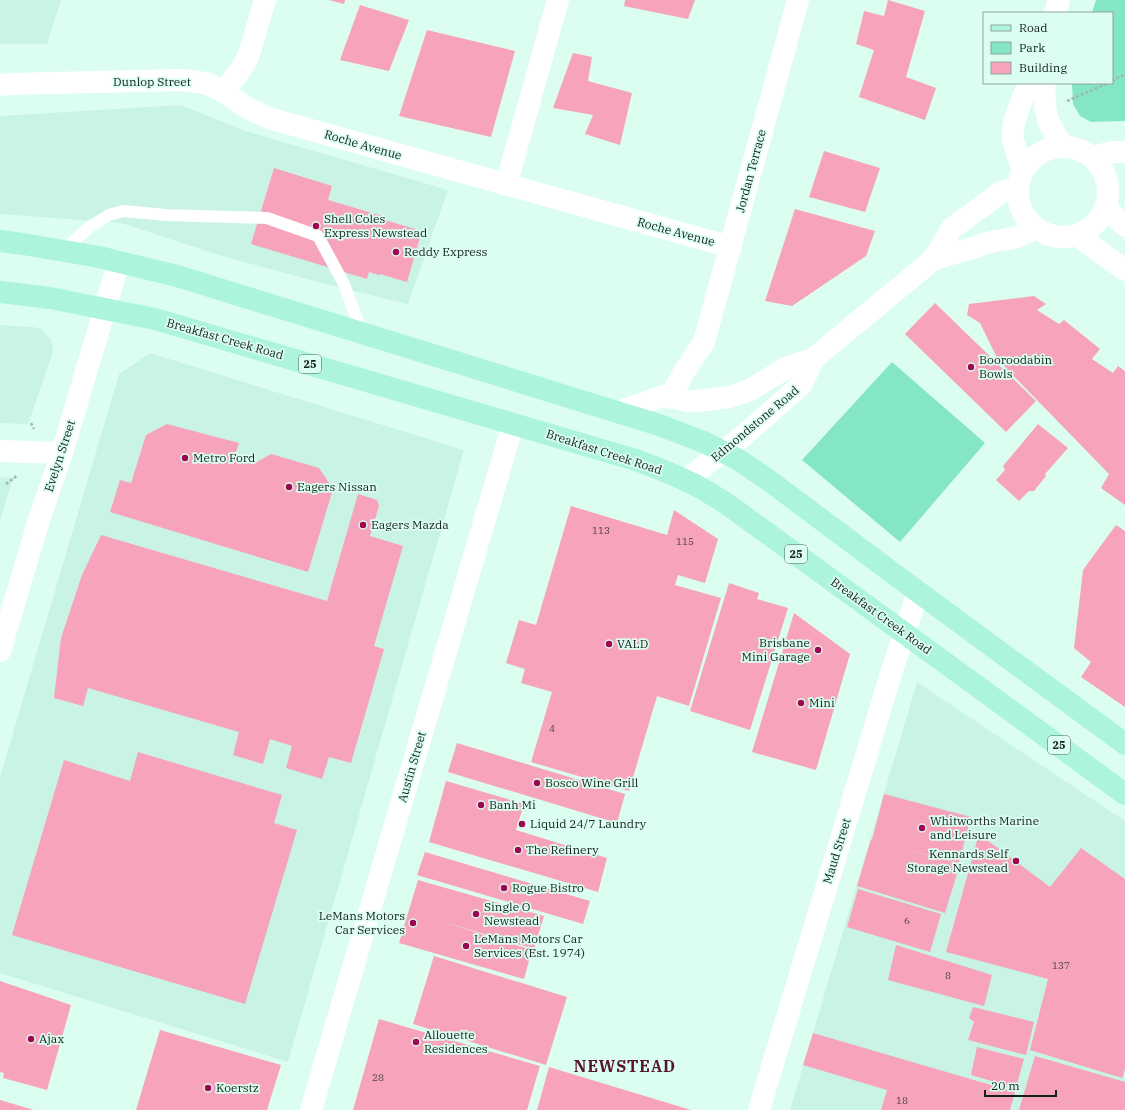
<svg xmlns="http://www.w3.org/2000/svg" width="1125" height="1110" viewBox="0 0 1125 1110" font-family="'IBM Plex Serif',serif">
<rect width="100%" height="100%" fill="#dcfef1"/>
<path fill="#c9f4e5" d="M0,0h61l-14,44h-47z
M181,105l61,25 206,60 -40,114 -71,-17 -115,-31 -101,-33 -121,-9v-98z
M0,325l33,2 9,2 9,11 2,12 -25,72 -28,-1z
M150,353l314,97 -176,612 -288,-89v-196l119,-403z
M0,477l13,1 -13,43z
M917,682l208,139v289h-335z"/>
<path fill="#84e6c6" d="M1096,0h29v121l-34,1 -11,-6 -7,-12 -1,-21h40v-70h-20z
M892,362l93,81 -85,99 -98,-82z"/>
<path fill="#f6a3bb" d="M329,0h16l-1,4z
M625,0h70l-7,19 -64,-13z
M888,0l37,11 -19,66 30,11 -11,32 -66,-23 15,-47 -18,-6 8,-33 20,5z
M360,5l49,15 -20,51 -49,-11z
M427,30l88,21 -24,86 -92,-21z
M573,53l19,4 -4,24 44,12 -12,52 -35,-11 8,-19 -40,-7z
M824,151l56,17 -15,44 -56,-15z
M274,168l58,18 -4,14 58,17 -1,3 37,11 -15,51 -27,-8 -1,1 -10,-3 -2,7 -116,-35z
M795,209l80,22 -9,25 -74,50 -27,-5z
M1034,296l12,8 -9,6 22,14 5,-4 36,29 -8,10 21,14 5,-7 7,5v134l-24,-17 8,-14 -111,-114 -18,-37 -13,-8 2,-11z
M935,303l101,98 -30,31 -101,-98z
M167,424l72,19 -5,15 19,6 18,-10 48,14 14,21 -25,83 -198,-60 10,-32 11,3 15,-48z
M1038,424l30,24 -23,26 1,2 -12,15h-5l-10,10 -23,-21 9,-10 -2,-4z
M358,494l19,6 2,6 -9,30 33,10 -29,100 10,3 -33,114 -22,-6 -7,22 -36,-11 6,-22 -22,-7 -7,25 -30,-9 6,-23 -151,-44 -5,18 -29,-8 7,-60 21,-63 19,-40 226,66z
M571,506l96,29 7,-25 44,29 -13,44 -27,-8 -3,10 46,13 -32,108 -32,-10 -28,95 -98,-29 21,-70 -31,-9 4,-14 -19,-6 13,-43 17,5z
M1116,525l9,6v176l-44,-30 10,-15 -17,-14 9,-78z
M729,583l30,10 -2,6 31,9 -38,122 -60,-19z
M794,613l56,41 -34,116 -64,-18z
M457,743l168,51 -8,29 -169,-51z
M138,752l144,43 -8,28 23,7 -52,174 -233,-69 52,-175 66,21z
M446,781l78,23 -8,26 91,28 -9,34 -169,-50z
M884,794l87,23 -12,46 -62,-16 63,17 -15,49 -88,-27 14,-47 1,1z
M979,834l71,53 31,-39 44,31v190l-3,9 -92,-28 18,-71 -102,-27z
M425,852l165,49 -7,23 -166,-49z
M418,880l126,36 -10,33 -94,-28 92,29 -8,29 -125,-36z
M858,889l83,25 -11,38 -83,-25z
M896,945l96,30 -8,31 -96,-26z
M434,956l133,41 -21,68 -133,-41z
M0,981l71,24 -24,85 -44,-12 1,-5 -4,-1z
M973,1007l61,15 -8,33 -58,-15 6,-18 -5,-4z
M379,1019l161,47 -13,44h-174z
M160,1030l121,35 -14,45h-131z
M813,1033l202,59 -5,18h-129l6,-20 -84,-25z
M977,1047l47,12 -8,29 -45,-13z
M1035,1056l90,26v28h-106z
M549,1067l142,43h-154z
M0,1100l34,10h-34z"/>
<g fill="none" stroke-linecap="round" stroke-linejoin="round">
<path stroke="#9eb9af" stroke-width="2.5" stroke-dasharray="3 2" stroke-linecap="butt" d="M1112,81l13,-7
M1067,101l41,-18
M31,423l3,6
M6,484l12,-9"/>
<path stroke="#fff" stroke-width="12" d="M63,250l28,-24 18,-11 14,-4 43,4 101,3 51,18 26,48 18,49"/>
<path stroke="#fff" stroke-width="22" d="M1055,13l4,-13
M1044,83c1,6 0,12 1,19 0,18 9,31 19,45
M0,85l10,-1 172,-4 23,3 12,5 34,22 21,9 459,128
M224,92l21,-29 5,-12 15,-51
M1023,171c-3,-10 -8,-21 -10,-32 -3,-13 11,-44 16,-56
M506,185l52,-185
M704,342l94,-342
M0,451l62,2
M0,651l38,-128 24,-70 57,-192
M311,1110l202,-686
M759,1110l134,-443 25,-75"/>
<path stroke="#fff" stroke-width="22" d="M1018 192a45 45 0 1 1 90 0a45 45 0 1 1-90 0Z
M1091,157l23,-5h11
M1105,207l20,19
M1077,235l48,35
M934,259l39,-11 13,-5 32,-6 18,-9
M669,398l17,-29 18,-27
M618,412l45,-16 25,5h10l31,-4 21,-7 36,-22 27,-9 121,-100 18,-31 51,-37 15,-3
M686,480l56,-43 60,-53 11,-25"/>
<path stroke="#acf4de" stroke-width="22" d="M0,241l23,3 76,13 78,19 324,100 158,49 47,18 33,17 32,22 127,95 227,167
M0,292l50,6 105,21 481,141c21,8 43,16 63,27 12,7 24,14 35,22l391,285"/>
</g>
<g fill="#9d0650" stroke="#dcfef1" stroke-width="1.5">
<circle cx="316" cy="226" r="4"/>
<circle cx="396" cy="252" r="4"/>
<circle cx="971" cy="367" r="4"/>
<circle cx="185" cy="458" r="4"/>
<circle cx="289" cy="487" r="4"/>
<circle cx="363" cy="525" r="4"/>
<circle cx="609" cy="644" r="4"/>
<circle cx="818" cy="650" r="4"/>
<circle cx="801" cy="703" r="4"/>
<circle cx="537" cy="783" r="4"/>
<circle cx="481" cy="805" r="4"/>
<circle cx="522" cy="824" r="4"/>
<circle cx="922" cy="828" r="4"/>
<circle cx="518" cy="850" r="4"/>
<circle cx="1016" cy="861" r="4"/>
<circle cx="504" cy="888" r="4"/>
<circle cx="476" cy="914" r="4"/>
<circle cx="413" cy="923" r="4"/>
<circle cx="466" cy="946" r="4"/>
<circle cx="31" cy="1039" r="4"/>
<circle cx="416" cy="1042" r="4"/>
<circle cx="208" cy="1088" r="4"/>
</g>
<g text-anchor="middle" stroke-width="3.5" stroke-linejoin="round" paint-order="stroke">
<g font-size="10" fill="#4d4244">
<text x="601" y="534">113</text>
<text x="685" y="545">115</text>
<text x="552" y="732">4</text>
<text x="907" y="924">6</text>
<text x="1061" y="969">137</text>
<text x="948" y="979">8</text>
<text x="378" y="1081">28</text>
<text x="902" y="1104">18</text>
</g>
<g fill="#dcfef1" stroke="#51635d" stroke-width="1">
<rect x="299" y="355" width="22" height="18" rx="3"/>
<rect x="785" y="545" width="22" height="18" rx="3"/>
<rect x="1048" y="736" width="22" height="18" rx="3"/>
</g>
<g font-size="11" font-weight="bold" fill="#15211d">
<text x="310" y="368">25</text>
<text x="796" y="558">25</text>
<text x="1059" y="749">25</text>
</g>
<g font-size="12" fill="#15211d" stroke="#dcfef1">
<text x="152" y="86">Dunlop Street</text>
<text transform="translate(363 145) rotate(16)" y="4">Roche Avenue</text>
<text transform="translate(751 171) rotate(-75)" y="4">Jordan Terrace</text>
<text transform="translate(676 232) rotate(15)" y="4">Roche Avenue</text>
<text transform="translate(225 339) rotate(16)" y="4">Breakfast Creek Road</text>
<text transform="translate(755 424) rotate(-40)" y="4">Edmondstone Road</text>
<text transform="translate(604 452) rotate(18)" y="4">Breakfast Creek Road</text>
<text transform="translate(60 456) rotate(-72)" y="4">Evelyn Street</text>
<text transform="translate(881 616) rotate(36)" y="4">Breakfast Creek Road</text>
<text transform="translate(412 767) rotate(-74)" y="4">Austin Street</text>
<text transform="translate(837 851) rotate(-73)" y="4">Maud Street</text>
</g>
<g font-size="12" fill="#15211d" stroke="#dcfef1" text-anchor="start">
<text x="324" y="223">Shell Coles<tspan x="324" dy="14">Express Newstead</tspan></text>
<text x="404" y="256">Reddy Express</text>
<text x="979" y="364">Booroodabin<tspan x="979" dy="14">Bowls</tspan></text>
<text x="193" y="462">Metro Ford</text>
<text x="297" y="491">Eagers Nissan</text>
<text x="371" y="529">Eagers Mazda</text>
<text x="810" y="647" text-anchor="end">Brisbane<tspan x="810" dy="14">Mini Garage</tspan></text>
<text x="617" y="648">VALD</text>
<text x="809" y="707">Mini</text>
<text x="545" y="787">Bosco Wine Grill</text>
<text x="489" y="809">Banh Mi</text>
<text x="930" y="825">Whitworths Marine<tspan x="930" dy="14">and Leisure</tspan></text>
<text x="530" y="828">Liquid 24/7 Laundry</text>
<text x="526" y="854">The Refinery</text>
<text x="1008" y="858" text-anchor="end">Kennards Self<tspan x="1008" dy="14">Storage Newstead</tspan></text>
<text x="512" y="892">Rogue Bistro</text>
<text x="484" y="911">Single O<tspan x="484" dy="14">Newstead</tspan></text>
<text x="405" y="920" text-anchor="end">LeMans Motors<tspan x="405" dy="14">Car Services</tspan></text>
<text x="474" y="943">LeMans Motors Car<tspan x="474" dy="14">Services (Est. 1974)</tspan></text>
<text x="424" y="1039">Allouette<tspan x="424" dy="14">Residences</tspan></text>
<text x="39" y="1043">Ajax</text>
<text x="216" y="1092">Koerstz</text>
</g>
<g font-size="16" font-weight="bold" letter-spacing="1" fill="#58152f" stroke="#dcfef1">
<text x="625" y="1072">NEWSTEAD</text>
</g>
</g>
<rect x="983" y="12" width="130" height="72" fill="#dcfef1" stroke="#8ca69c"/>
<rect x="991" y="25" width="20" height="6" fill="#acf4de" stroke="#8ca69c"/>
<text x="1019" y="32" font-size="12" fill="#15211d">Road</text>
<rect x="991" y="42" width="20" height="12" fill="#84e6c6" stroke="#8ca69c"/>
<text x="1019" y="52" font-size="12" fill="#15211d">Park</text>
<rect x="991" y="62" width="20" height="12" fill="#f6a3bb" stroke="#8ca69c"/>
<text x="1019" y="72" font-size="12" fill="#15211d">Building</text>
<path d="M985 1090v6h71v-6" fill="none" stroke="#15211d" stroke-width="2"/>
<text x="991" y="1090" font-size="12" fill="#15211d" stroke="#dcfef1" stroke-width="3" paint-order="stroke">20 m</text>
</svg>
